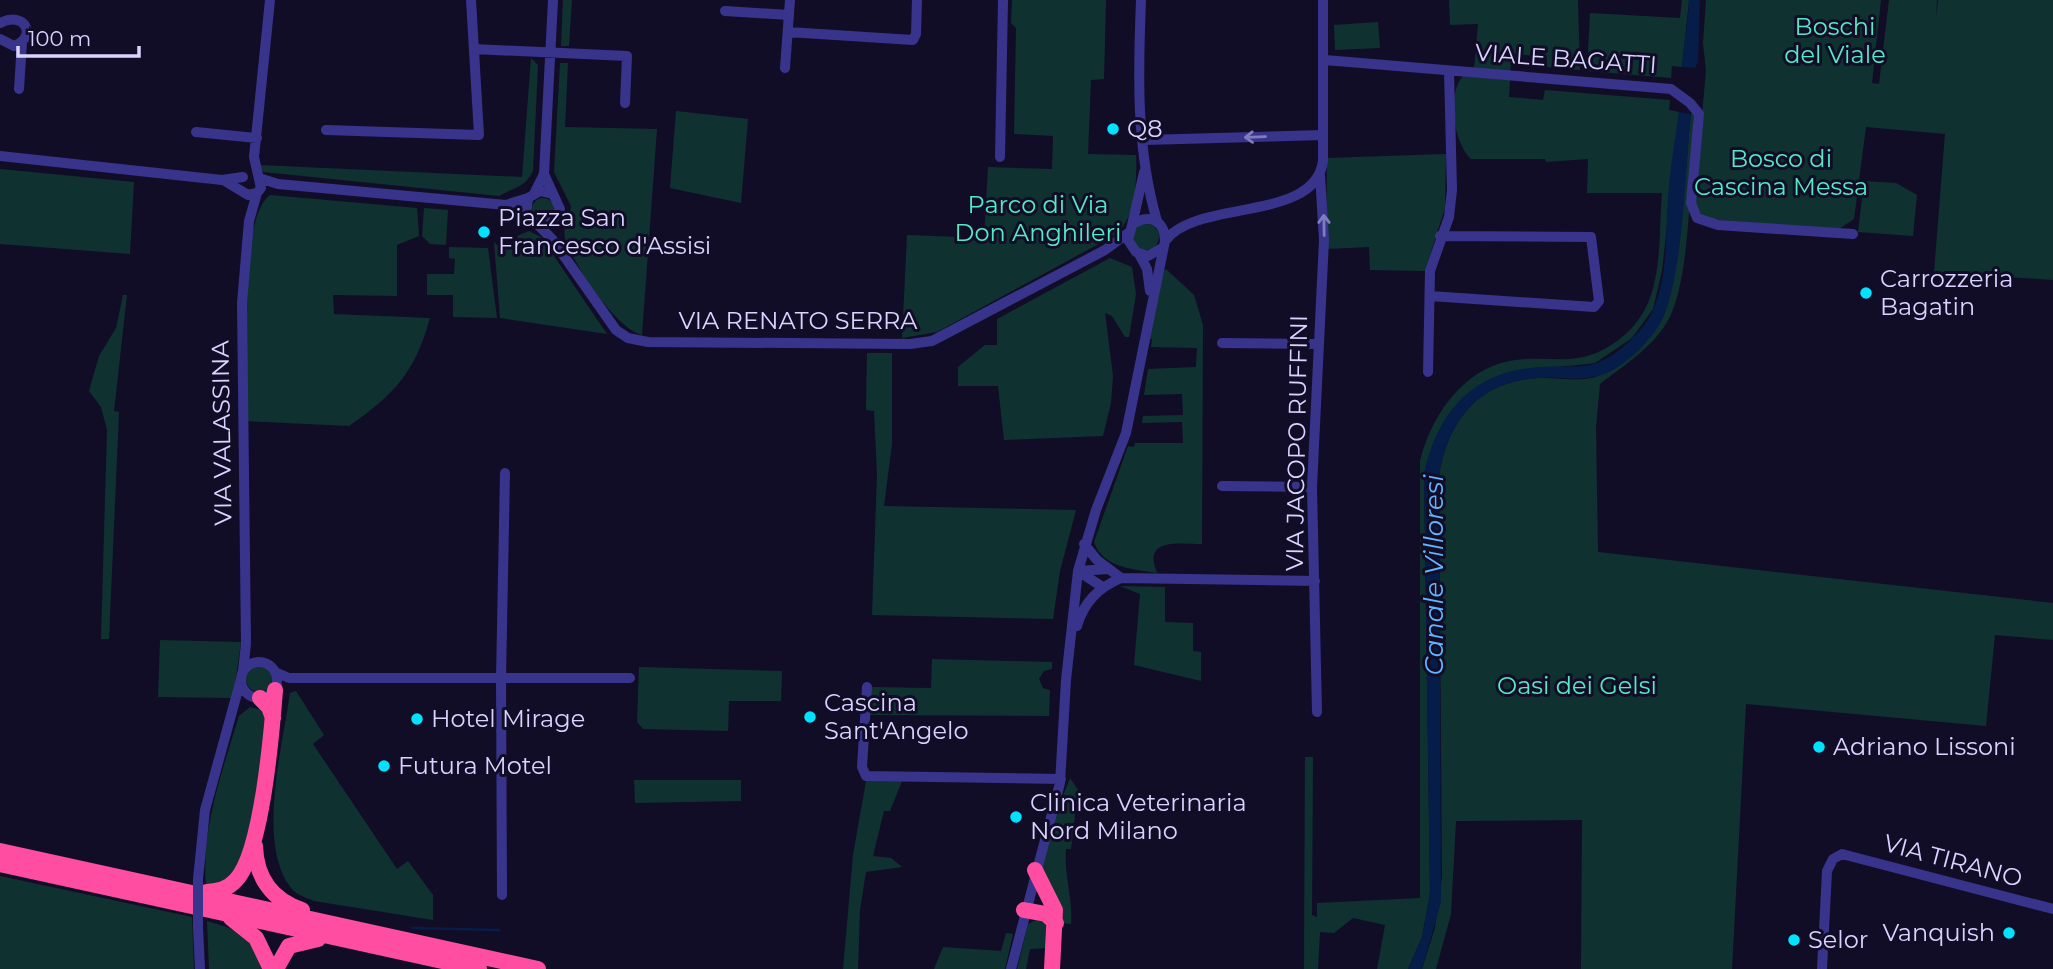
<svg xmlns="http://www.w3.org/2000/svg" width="2053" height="969" viewBox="0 0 2053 969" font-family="Montserrat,sans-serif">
<rect width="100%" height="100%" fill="#120d27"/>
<path fill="#0f3231" d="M563,0h9l-3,46h-8z
M1012,0h94l-2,79 -13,1 -3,74 48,1c1,24 0,64 -21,80l-178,97 -35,6 5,-103 77,3 4,-71 64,2 1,-33 -39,-2 2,-106 -5,-5z
M1449,0h129l2,70 -33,-3v-10l-35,-3 -2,18 -36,-3 4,-45 -28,1z
M1682,0h7l-7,67 -10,-1 -1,12 -84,-7 3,-58 90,5z
M1706,0h175l-9,83 7,1 10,-84h48l-1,18 2,-18h115v280l-119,-8 11,-138 -79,-7 -12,92 -15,10 -134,-10 -11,-14 12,-135 -3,-27z
M1378,22l2,26 -45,2 -1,-25z
M531,58l7,7 -5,106c-9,18 -20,16 -34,25l-236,-24 -3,-7 262,12z
M560,63h8l-3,64 92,2 -15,206c-27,-7 -69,-71 -77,-97 -3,-10 5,-21 6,-32l-17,-34z
M1463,76l47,4 -1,17 34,3 2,-10 125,10 -1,10 10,2 -17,159 -9,38 -21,29 -37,25c-63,9 -109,-3 -147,57 -11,19 -19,33 -24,54l6,419 -8,44 -14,32h-31l8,-44 -32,-7 -19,15 -14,-1 -2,37h-14l1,-212h8l-1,158 5,2v-14l103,-5v-437c10,-41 38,-85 81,-98 22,-7 46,-3 69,-4 33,-2 65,-26 78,-56 14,-33 11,-76 14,-110h-75l1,-34 -42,3 -1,-3h-74c-17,-16 -25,-64 -8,-83z
M676,111l72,8 -7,84 -71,-15z
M1691,114h3c-3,49 -3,170 -27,208 -15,26 -44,44 -67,62l-4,43 2,125 455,51v37l-58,-5 -9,91 -240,-22 -14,265h-151l1,-149 -126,1 -5,93 -15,55h-14l13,-41 7,-51 -3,-401c9,-56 40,-95 100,-98 18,-1 41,5 59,-2 7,-2 55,-44 61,-52 21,-26 27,-169 32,-210z
M1446,154l-1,54 -20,63 -55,-1 -1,-23 -43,2 1,-91z
M0,169l134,13 -4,72 -130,-10z
M1864,181l32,2 21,12 -4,41 -55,-4z
M270,195l147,13 2,28 -22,9v51l-64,-1 1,19 96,4c-15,54 -35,76 -81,108l-104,-5c0,-43 -8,-202 25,-226z
M532 209a11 11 0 1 1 22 0a11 11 0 1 1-22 0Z
M424,208l24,2 -2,35 -16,-1 -8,-8z
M1133 237a13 13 0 1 1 26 0a13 13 0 1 1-26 0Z
M529,231l12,6 66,97 -107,-16 -6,-76 4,4 24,2 -5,-12z
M449,247l39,1 9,70 -44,-1v-22h-26v-21h27l1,-15 -6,-1z
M1110,258l22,9 4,27 -7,43h-4l-13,-21 -7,-3 8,63 -2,27 -8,33 -99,4 -6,-54h-40v-19l27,-22h12v-26z
M1166,269l28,26 9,30 -1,219c-23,0 -60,-7 -45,29 -24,-4 -54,-5 -63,-31l34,-96 6,1 1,-4h48l-1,-21 -40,1 1,-7 40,-1 -1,-21 -38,1 4,-26 48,-2 1,-19 -46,-1 1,-8 -3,-1 12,-65z
M123,295h4l-13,116 5,1 -10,227h-8l6,-209 -6,-23 -12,-16 10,-35 17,-28z
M867,353h25v91l-8,62 192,4 -16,61 -7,48 -181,-4 5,-141 -3,-63 -8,-1z
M1120,586l45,1v35l28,1v28l8,1v29l-67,-16 6,-71z
M160,640l81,2 -8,56 -75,-1z
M932,659l120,3v7l-8,2 -5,8 4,9 7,2 -1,26 -179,-1 1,-28 60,1z
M246 679a13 13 0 1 1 26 0a13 13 0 1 1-26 0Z
M639,667l143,4 -1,30h-52l-1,30 -85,-2 -6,-7z
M296,691l28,44 -11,9 84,125 11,-8 25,34v25l-119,-19c-6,-3 -14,-5 -19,-9 -41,-41 -12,-147 -5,-199z
M250,707l13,3 4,9 -18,122 -15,35 -28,11c-5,-59 16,-115 33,-171z
M1070,778l8,12 -7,59h-5c-2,29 7,48 5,75l-11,-1 -18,-52 15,-60z
M634,780h107v21l-106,2z
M866,781h36l-12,30h-6l-11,45 18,2 11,9 -36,5 -6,38 -2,59h-15l10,-114z
M0,876l192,41 2,52h-194z
M1040,918l7,6v24l-17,1 -4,20h-9l11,-45z
M207,921c38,11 39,13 57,48h-55z
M1006,933l7,1 -8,35h-71l9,-22 58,4z"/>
<path fill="#051d48" d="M1689,0h11l-2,62 -3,6 -13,-1c1,-19 6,-44 7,-67z
M1679,112l12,2c-6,52 -7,169 -32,211 -11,19 -39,46 -61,51 -19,5 -39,1 -59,2 -60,3 -91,42 -100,98l2,426 -19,67h-14l14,-32 8,-44 -6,-419c13,-62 49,-103 115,-107 18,-2 41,2 58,-4 19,-7 42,-28 52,-45 20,-35 16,-83 19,-121 2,-28 7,-57 11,-85z"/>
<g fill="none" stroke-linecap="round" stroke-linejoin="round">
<path stroke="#051d48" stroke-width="2.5" d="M412,928l87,2"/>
<path stroke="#38348b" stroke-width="10" d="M1141,0c-3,74 -5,149 16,221
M725,11l64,4
M0,23c25,-13 38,14 14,23l-14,-7
M788,32l125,8 3,-6 1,-34
M474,49l153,7 -2,47
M1325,60l346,29 19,14 9,11 -8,89 6,15 21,7 135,9
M785,68l5,-68
M19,89l3,-47
M326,130l153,5 -8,-135
M196,132l61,6
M1144,140l179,-5
M0,156l222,24 21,-3
M1000,157l3,-157
M544,174l16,35 -9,14 -16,1 -9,-9 2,-17 12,-7 13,3
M259,178l19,6 228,21 22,-7
M225,181l23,14 9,-2 4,-5 -7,-31 16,-157
M535,192l9,-18 9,-174
M538,225l14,14 64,91 12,8 20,4 262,2 22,-3 173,-91 23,-17
M1132,225l12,-53
M1165,241c32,-43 150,-18 158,-80v-161
M1139,254l8,15 3,22
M1430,296l164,11 5,-6 -8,-64 -151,-1
M1222,343l97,1
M1428,372l2,-101 19,-54 3,-27 -3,-119
M1222,486l90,1
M1084,544l13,16 24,18
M1078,571l30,-2
M1078,571l23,15
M1077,626c7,-24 21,-38 44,-48l194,3
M241 680a18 18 0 1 1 36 0a18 18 0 1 1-36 0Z
M243,671l3,-27 -4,-341 7,-82 8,-28
M275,672l14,6h341
M867,687l-5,80 4,9 195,3
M1317,712l-5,-225 12,-247 -4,-65
M198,879l7,-69 36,-131
M502,895l-1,-217 4,-205
M198,927l2,42
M1011,969l49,-186 6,-103 12,-109 18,-61 30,-77 39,-192c0,-21 -17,-28 -33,-16l-4,15 8,12 12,4 14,-8
M1822,969l5,-98 6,-12 9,-5 211,55"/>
<path stroke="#ff4ea1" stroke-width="16" d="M260,698l9,9 4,11
M255,846c1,31 17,54 47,64
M0,851l538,118
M0,864l479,105
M1035,870l20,40 -3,59
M207,892c12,-1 21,-3 29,-12 26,-27 36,-150 39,-190
M1024,910l22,4 10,9
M231,918l25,20 15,31
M276,969l13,-23 29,-7"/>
<path stroke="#38348b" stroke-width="10" d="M198,927v-48"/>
</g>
<defs><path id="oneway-shaft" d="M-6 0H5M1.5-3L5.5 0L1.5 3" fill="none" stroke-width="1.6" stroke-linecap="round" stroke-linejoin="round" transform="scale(1.75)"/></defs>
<g stroke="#807cbf">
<use href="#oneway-shaft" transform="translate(1255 137) rotate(178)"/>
<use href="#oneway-shaft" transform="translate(1324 225) rotate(-91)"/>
</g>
<g fill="#00e2fe" stroke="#120d27" stroke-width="2.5">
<circle cx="1113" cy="129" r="7"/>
<circle cx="484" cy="232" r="7"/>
<circle cx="1866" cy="293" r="7"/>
<circle cx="810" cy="717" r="7"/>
<circle cx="417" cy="719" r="7"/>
<circle cx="1819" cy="747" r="7"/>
<circle cx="384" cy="766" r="7"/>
<circle cx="1016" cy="817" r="7"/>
<circle cx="2009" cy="933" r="7"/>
<circle cx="1794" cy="940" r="7"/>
</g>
<g text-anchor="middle" stroke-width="6" stroke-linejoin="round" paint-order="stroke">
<g font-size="24" fill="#54eac6" stroke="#120d27">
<text x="1835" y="35">Boschi<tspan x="1835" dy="28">del Viale</tspan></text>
<text x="1781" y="167">Bosco di<tspan x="1781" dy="28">Cascina Messa</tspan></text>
<text x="1038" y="213">Parco di Via<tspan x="1038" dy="28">Don Anghileri</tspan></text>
<text x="1577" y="694">Oasi dei Gelsi</text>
</g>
<g font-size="24" fill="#d9d3ff" stroke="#120d27">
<text transform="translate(1566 59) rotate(4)" y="8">VIALE BAGATTI</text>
<text x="798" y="329">VIA RENATO SERRA</text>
<text transform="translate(222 433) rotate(-91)" y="8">VIA VALASSINA</text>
<text transform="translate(1297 443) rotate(-89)" y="8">VIA JACOPO RUFFINI</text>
<text transform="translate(1953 861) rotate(15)" y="8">VIA TIRANO</text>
</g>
<g font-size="24" fill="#d9d3ff" stroke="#120d27" text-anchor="start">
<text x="1127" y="137">Q8</text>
<text x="498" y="226">Piazza San<tspan x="498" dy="28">Francesco d'Assisi</tspan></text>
<text x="1880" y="287">Carrozzeria<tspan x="1880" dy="28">Bagatin</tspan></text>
<text x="824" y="711">Cascina<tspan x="824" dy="28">Sant'Angelo</tspan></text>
<text x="431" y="727">Hotel Mirage</text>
<text x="1833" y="755">Adriano Lissoni</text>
<text x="398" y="774">Futura Motel</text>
<text x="1030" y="811">Clinica Veterinaria<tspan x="1030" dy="28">Nord Milano</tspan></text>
<text x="1995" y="941" text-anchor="end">Vanquish</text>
<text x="1808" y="948">Selor</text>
</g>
<g font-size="26" font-style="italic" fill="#61b4ff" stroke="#120d27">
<text transform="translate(1434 575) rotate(-90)" y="9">Canale Villoresi</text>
</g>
</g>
<path d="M18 46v10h121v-10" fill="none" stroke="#d9d3ff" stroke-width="3.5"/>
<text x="28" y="46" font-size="21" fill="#d9d3ff" stroke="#120d27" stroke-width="5" paint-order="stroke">100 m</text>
</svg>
